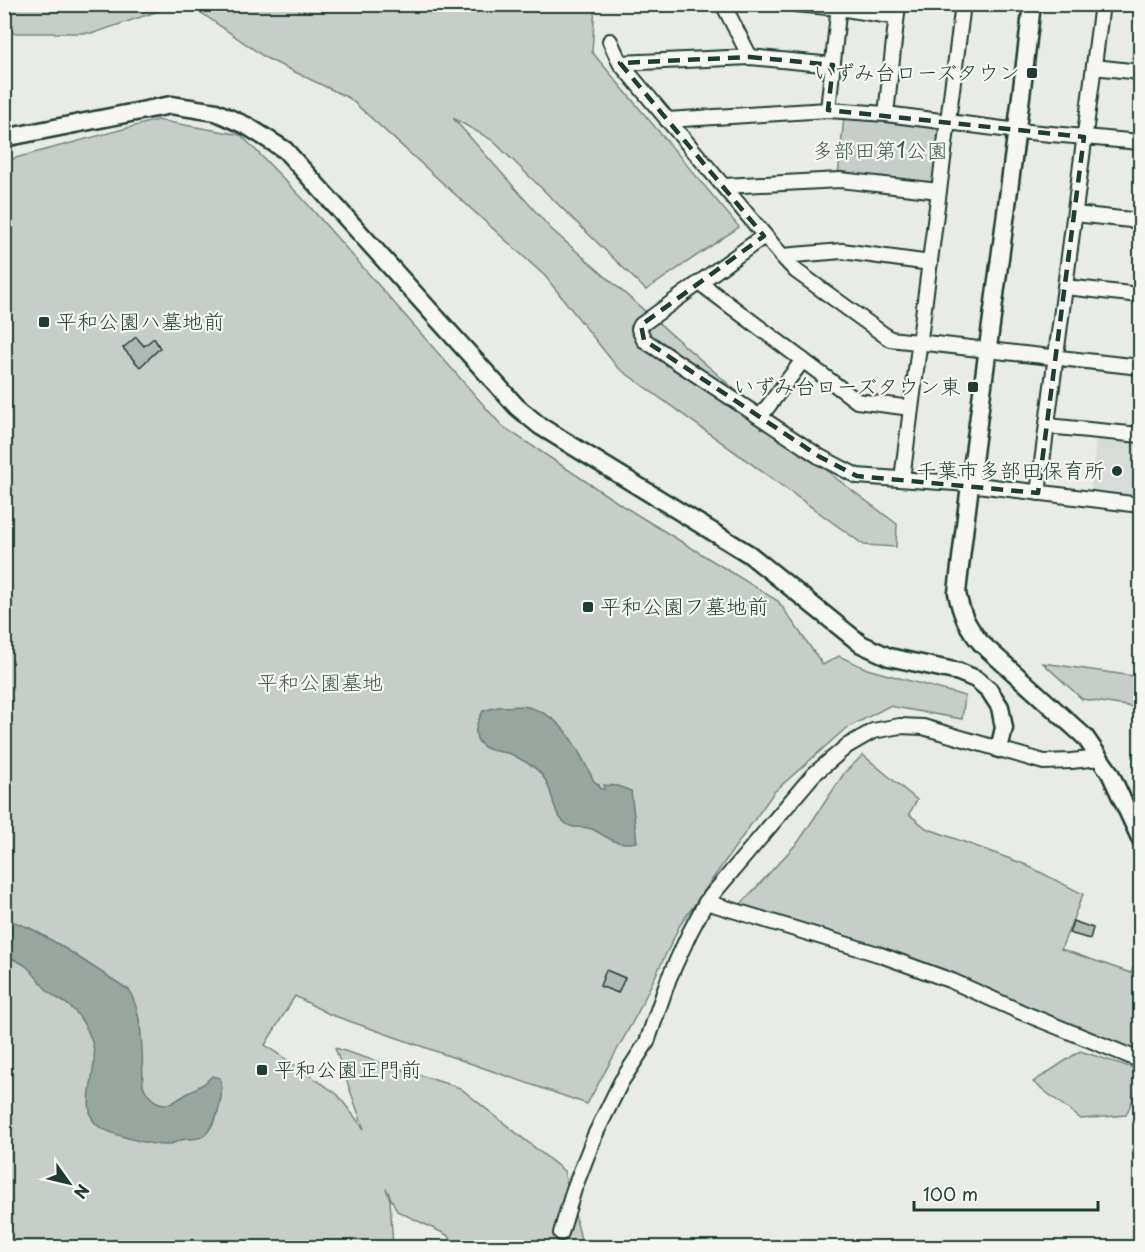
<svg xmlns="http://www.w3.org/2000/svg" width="1145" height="1252" viewBox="0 0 1145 1252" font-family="'Playpen Sans','Klee One',sans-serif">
<rect width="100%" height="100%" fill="#e9ebe7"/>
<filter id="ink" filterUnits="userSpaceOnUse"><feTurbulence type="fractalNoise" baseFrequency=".0167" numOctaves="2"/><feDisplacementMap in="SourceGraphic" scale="12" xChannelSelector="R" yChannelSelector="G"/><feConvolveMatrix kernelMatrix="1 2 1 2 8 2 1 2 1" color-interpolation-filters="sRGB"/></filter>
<g filter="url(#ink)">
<path fill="#d8dcd8" d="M1096,440l44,4v58l-50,-4z"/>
<path fill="#c7cec9" stroke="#73867e" stroke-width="1.5" d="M4,5l1,-1 171,1 -82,28h-89z
M190,5h405l-3,47 147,175 -93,63 -154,-150 -39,-22 98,111 286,250 60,45 -1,23 -32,-2 -247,-178 -72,-91 -196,-178 -83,-40z
M844,117l95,9 4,5 -8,52 -3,3 -94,-9z
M157,120l84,15 62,64 199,227 121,80 155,95 45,64 16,-9 28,13 98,27 -3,23 -73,-13 -44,23 -71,63 -94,133 -43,89 -50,90 -258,-90 -34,-18 -30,49 72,49 27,35 -29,-81 125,40 104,83 17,68 -5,8h-116l-13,-12 -50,-24 -11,-23 4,12 3,47h-388l-1,-1086z
M1043,663l97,14v31l-58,-9z
M863,755l54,45 -8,14 17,14 98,36 59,30 -22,55 70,24 9,-22v101h-5l-116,-43 -60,-30 -219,-74 59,-64 46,-69z
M1080,1051l60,19v13l-14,32 -45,4 -48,-37z"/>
<path fill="#99a6a0" stroke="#687c75" stroke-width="1.5" d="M523,706c40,7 54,42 71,75l5,4 1,4h4v-4l14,1 13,5 6,51c-22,4 -26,-3 -43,-12 -11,-6 -21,1 -30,-8 -16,-13 -7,-42 -35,-58 -5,-3 -11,-6 -16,-9 -11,-5 -26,-2 -34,-13 -7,-10 -1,-22 4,-31l15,-4z
M4,918l28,11 26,15 71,46c15,26 13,66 14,95 5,13 15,22 29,18l33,-20 7,-7 8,2c4,16 -1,38 -11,52 -8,12 -16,7 -28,10 -4,1 -9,4 -13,5 -14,1 -64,-11 -73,-22 -14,-17 2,-52 -1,-72 -2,-15 -13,-36 -26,-46 -8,-5 -16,-9 -22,-16 -7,-7 -11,-15 -18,-21 -6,-6 -16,-9 -23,-13z"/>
<path fill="#b0bab5" stroke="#1f3d34" stroke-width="1.5" d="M136,337l8,9 10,-8 6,10 -20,19 -17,-19z
M1073,921l20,7 -3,11 -21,-6z
M606,970l19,8 -7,15 -18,-7z"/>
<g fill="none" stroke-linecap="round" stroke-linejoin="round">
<g stroke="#1f3d34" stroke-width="18">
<path id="minor" d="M723,4l27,53
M795,4l44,4 57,9
M610,41l10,22 162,193 14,15 94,68 250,28
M620,63l130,-6 83,8
M1094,67l46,5
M828,110l11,-106
M886,114l12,-110
M667,120l161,-10 58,4 132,17 122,11
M724,186l116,-6 99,11
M1075,214l65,7
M764,236l-123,89 -2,4 5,11 176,117 37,19 112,8 171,21
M782,256l60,-5 88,12
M700,283l157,118 54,7
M1065,287l75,8
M760,417l43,-57
M1047,426l93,9
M902,479l61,-475
M1038,493l64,-489
M706,902l172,52 74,27 69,31 116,47 3,-1
M561,1233l13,-44 21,-54 26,-53 26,-40 22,-64 21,-46 16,-30 107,-127 34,-29 26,-15 27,-5 23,1 121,35 27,-1 29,-3"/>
</g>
<g stroke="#1f3d34" stroke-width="21">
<path id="tertiary" d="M1032,4c-22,197 -53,393 -75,589 4,20 10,34 24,50l104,94 25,36 30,65
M4,138l167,-33 45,7 31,14 38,24 232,257 23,19 209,128 112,90 28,13 70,15 17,7 13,11 11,17 4,21 -5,21"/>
</g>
<use href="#minor" stroke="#f6f6f2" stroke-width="14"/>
<use href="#tertiary" stroke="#f6f6f2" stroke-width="16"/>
</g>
</g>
<path fill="none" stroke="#1f3d34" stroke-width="4.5" stroke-dasharray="12 8" stroke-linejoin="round" d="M750,57l83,8 -5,45 256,27 -46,356 -181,-17 -37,-19 -176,-117 -3,-15 123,-89 -144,-173z"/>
<g fill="#1f3d34" stroke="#f6f6f2" stroke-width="2">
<rect x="1026" y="67" width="12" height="12" rx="3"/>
<rect x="38" y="316" width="12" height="12" rx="3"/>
<rect x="967" y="381" width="12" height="12" rx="3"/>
<circle cx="1117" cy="471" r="6"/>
<rect x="582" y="601" width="12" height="12" rx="3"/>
<rect x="256" y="1064" width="12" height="12" rx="3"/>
</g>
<g text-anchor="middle" stroke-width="4.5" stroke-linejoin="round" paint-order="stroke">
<g font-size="21" fill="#1f3d34" stroke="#f6f6f2" text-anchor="end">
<text x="1020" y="80">いずみ台ローズタウン</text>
<text x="56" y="329" text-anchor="start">平和公園ハ墓地前</text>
<text x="961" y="394">いずみ台ローズタウン東</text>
<text x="1105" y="478">千葉市多部田保育所</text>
<text x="600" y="614" text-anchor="start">平和公園フ墓地前</text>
<text x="274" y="1077" text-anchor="start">平和公園正門前</text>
</g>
<g font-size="21" fill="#415a52" stroke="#f6f6f2">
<text x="880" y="158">多部田第1公園</text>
<text x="320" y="690">平和公園墓地</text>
</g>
</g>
<rect width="1145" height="1252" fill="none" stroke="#f6f6f2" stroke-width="24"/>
<rect x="12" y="12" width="1121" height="1228" fill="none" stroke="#1f3d34" stroke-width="2" filter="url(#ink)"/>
<g transform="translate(69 1183) rotate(124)" stroke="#f6f6f2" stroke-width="4.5" paint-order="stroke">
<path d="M0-4.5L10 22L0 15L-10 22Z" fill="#1f3d34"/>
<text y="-9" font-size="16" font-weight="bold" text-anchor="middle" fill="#1f3d34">N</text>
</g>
<path d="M914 1201v9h184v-9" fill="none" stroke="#1f3d34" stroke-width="3"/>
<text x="923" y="1201" font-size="18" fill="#1f3d34" stroke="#f6f6f2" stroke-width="4.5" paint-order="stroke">100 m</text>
</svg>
